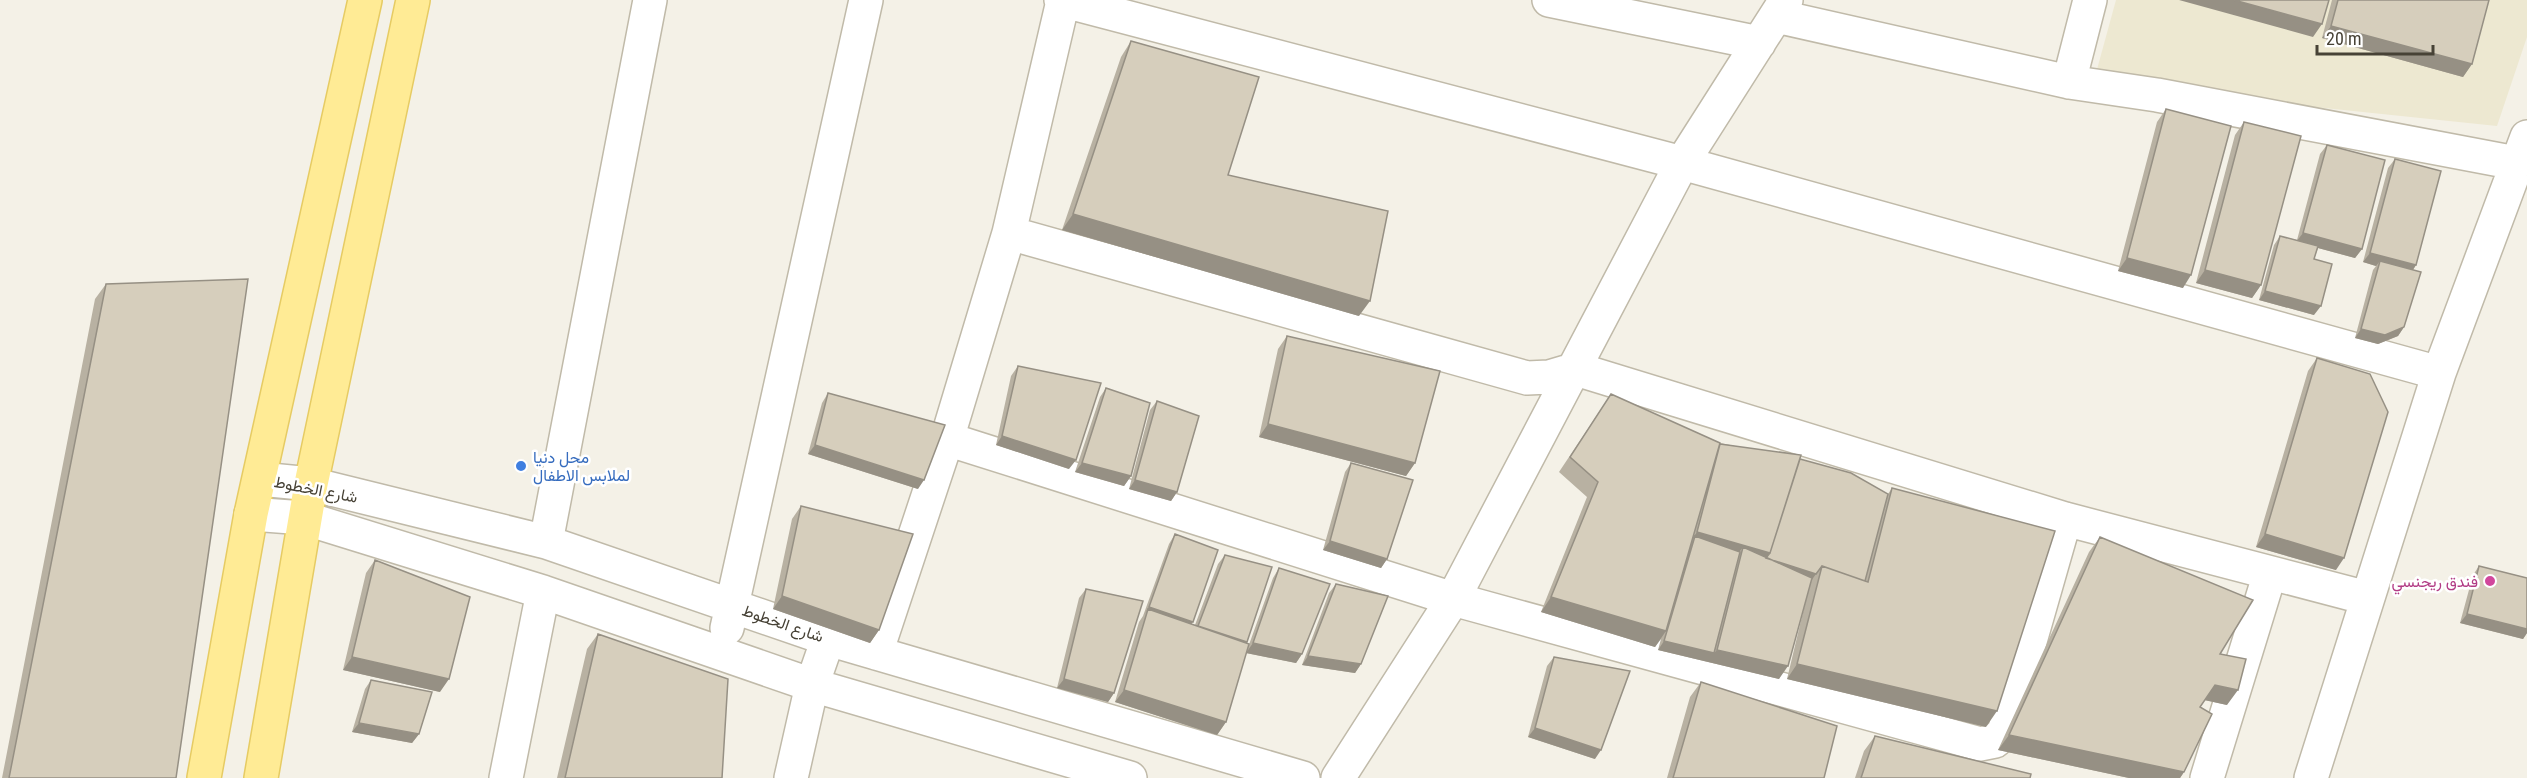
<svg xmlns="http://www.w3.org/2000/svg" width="2527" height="778" viewBox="0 0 2527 778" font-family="'Roboto Condensed',Vazirmatn,sans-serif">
<rect width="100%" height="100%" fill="#f4f1e7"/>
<path fill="#ede8d1" d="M2116,0h411v37l-30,89 -404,-42z"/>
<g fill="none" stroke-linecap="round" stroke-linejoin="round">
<g stroke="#c0baa9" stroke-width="36">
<path id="minor" d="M1061,0l621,163 757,210
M1549,0l210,43
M1776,16l293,66 88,13 359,68
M2069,82l21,-82
M1009,233l518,145 22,-1 27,-8 489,150 302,79
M947,439l506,160 527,145 15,-3 9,-9 61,-213
M260,479l51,5 235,58 282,97 475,139
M251,514l53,4 239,74 269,93 318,93
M546,542l104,-542
M727,628l139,-628
M876,653l71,-214 62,-206 54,-232
M506,778l37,-186
M791,778l21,-93 16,-46
M1338,778l115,-179 229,-436 104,-163
M2207,778l63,-205
M2311,778l128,-405 88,-236"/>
</g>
<g stroke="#e6cb63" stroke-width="36">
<path id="primary" d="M204,778l47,-264 114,-514
M261,778l50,-294 102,-484"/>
</g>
<use href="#minor" stroke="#fff" stroke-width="33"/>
<use href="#primary" stroke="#ffeb95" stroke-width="33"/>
</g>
<path fill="#b8b1a2" d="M2332,0h157l-17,64 -9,13 -141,-39z
M1131,41l97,134 131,141 -297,-86 59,-173z
M2166,109l17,179 -65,-17 39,-149z
M2244,122l17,163 -9,13 -56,-15 39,-148z
M2327,145l35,104 -7,9 -37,-10 -4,11v56l-55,-15 15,-55 6,-9 17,4 23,-86z
M2395,159l21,106 -3,5 -9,57 -6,9 -20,8 -23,-6 18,-68 3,-4 -13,-4 25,-94z
M106,284l70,494h-174l93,-479z
M1287,336l128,127 -9,13 -147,-39 19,-88z
M2317,358l19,212 -80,-23 52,-176z
M1018,366l51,103 -73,-24 15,-69z
M1106,388l25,88 -7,10 -49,-14 25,-75z
M828,393l90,96 -110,-35 14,-51z
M1611,394l109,49 80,16 88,35 4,-6 94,239 -199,-48 23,-96 -31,96 -121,-29 3,-11 -6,8 -114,-35 46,-115 -28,-25z
M1157,401l20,91 -6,9 -42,-12 21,-79z
M1351,463l36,96 -6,9 -58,-18 22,-78z
M801,506l78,124 -9,13 -97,-34 19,-90z
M1175,534l16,90 4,1 23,-61 7,-9 22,87 -21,80 -9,13 -102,-33 24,-80 4,-6 26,-72z
M2100,537l127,168 -22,-5 -5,7 -16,65 -4,6h-51l-131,-28 91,-198z
M375,560l65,132 -97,-22 23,-97z
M2479,566l48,12v55l-4,6 -63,-16 13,-48z
M1279,568l23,86 -6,9 -50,-10 27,-75z
M1336,584l25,80 -6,9 -53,-8 27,-72z
M1086,589l28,104 -6,9 -51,-14 22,-90z
M598,634l124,144h-165l30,-129z
M1554,657l41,102 -67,-22 19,-71z
M371,680l48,54 -7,9 -60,-11 13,-43z
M1701,682l123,96h-157l23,-81z
M1875,736l155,42h-175l9,-27z"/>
<path fill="#969084" d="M2179,0h55l88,24 -9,13z
M2331,26l141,38 -9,13 -141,-39z
M1073,214l297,87 -11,15 -297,-86z
M2303,233l59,16 -7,9 -59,-16z
M2370,253l46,12 -6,9 -30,-13 -4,5 -13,-4z
M2127,258l64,17 -8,13 -65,-17z
M2205,270l56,15 -9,13 -56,-15z
M2265,291l56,15 -7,9 -55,-15z
M2404,327l-6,9 -20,8 -23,-6 6,-9z
M1268,424l147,39 -9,13 -147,-39z
M1002,436l74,24 -7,9 -73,-24z
M815,445l109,35 -6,9 -110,-35z
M1082,463l49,13 -7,10 -49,-14z
M1135,480l42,12 -6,9 -42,-12z
M1697,532l73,21 -9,12 -18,-18 -8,11 -40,-22 -7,9z
M2265,534l79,24 -8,12 -80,-23z
M1330,541l57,18 -6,9 -58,-18z
M1766,558l50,16 -5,7z
M782,596l97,34 -9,13 -97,-34z
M1551,597l115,34 -11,16 -114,-35z
M1149,607l44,15 -7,9 -38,-22 -5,7z
M2467,614l60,15v4l-4,6 -63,-16z
M1664,641l50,12 3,-3 71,16 -9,13 -121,-29z
M1253,643l49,11 -6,9 -50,-10z
M1308,656l53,8 -6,9 -53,-8z
M352,657l97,22 -9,13 -97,-22z
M1797,664l200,47 -11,16 -199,-48z
M1064,679l50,14 -6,9 -51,-14z
M2215,685l23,5 -11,15 -23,-5z
M1124,690l102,32 -9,13 -102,-33z
M359,723l60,11 -7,9 -60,-11z
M1535,728l66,22 -6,9 -67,-22z
M2009,735l175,37 -4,6h-51l-131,-28z"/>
<path fill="#d6cebc" stroke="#969084" stroke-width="1.5" d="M2234,0h95l-7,24z
M2338,0h151l-17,64 -141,-38z
M1131,41l128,36 -31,98 160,36 -18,90 -297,-87z
M2166,109l65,17 -40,149 -64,-17z
M2244,122l57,14 -40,149 -56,-15z
M2327,145l58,15 -23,89 -59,-16z
M2395,159l46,12 -25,94 -46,-12z
M2280,236l38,10 -4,13 18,5 -11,42 -56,-15z
M2380,261l41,11 -17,55 -19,8 -24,-6z
M248,279l-72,499h-167l97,-494z
M1287,336l153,35 -25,92 -147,-39z
M2317,358l53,16 18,38 -44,146 -79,-24z
M1018,366l83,17 -25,77 -74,-24z
M1106,388l44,15 -19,73 -49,-13z
M828,393l117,32 -21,55 -109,-35z
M1611,394l109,49 -54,188 -115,-34 47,-115 -28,-25z
M1157,401l42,15 -22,76 -42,-12z
M1720,444l81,11 -31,98 -73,-21z
M1800,459l51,14 37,21 -23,87 -43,-15 -6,8 -50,-16 4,-5z
M1351,463l62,17 -26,79 -57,-18z
M1892,488l163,43 -58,180 -200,-47 25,-98 46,16z
M801,506l112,28 -34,96 -97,-34z
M1175,534l43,16 -25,72 -44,-15z
M1695,536l45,16 -26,101 -50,-12z
M2100,537l153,63 -33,54 26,5 -8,31 -23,-5 -15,22 12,7 -28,58 -175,-37z
M1743,547l69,31 -24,88 -71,-16z
M1225,555l47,12 -25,75 -49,-16z
M375,560l95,37 -21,82 -97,-22z
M2479,566l48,12v51l-60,-15z
M1279,568l51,16 -28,70 -49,-11z
M1336,584l52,12 -27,68 -53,-8z
M1086,589l57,12 -29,92 -50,-14z
M1148,609l101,35 -23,78 -102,-32z
M598,634l130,45 -6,99h-157z
M1554,657l76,14 -29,79 -66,-22z
M371,680l61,12 -13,42 -60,-11z
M1701,682l136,44 -13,52h-151z
M1875,736l156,38 -1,4h-169z"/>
<circle fill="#3f7fe0" stroke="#fff" stroke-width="2" cx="521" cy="466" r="6"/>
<circle fill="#d1479c" stroke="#fff" stroke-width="2" cx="2490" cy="581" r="6"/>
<g text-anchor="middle" stroke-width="5" stroke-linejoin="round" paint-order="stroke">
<g font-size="16" fill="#366cbe" stroke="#fff" text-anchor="start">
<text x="533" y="463">محل دنيا<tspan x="533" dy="18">لملابس الاطفال</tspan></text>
</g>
<g font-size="16" fill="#474236" stroke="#fff">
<text transform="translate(316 489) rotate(11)" y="6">شارع الخطوط</text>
<text transform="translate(783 623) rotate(19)" y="6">شارع الخطوط</text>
</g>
<g font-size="16" fill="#b23c85" stroke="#fff" text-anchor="end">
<text x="2478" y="587">فندق ريجنسي</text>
</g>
</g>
<path d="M2317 45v9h116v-9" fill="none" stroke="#474236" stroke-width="3"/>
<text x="2326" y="45" font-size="18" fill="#474236" stroke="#ffffff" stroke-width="4.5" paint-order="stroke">20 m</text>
</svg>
